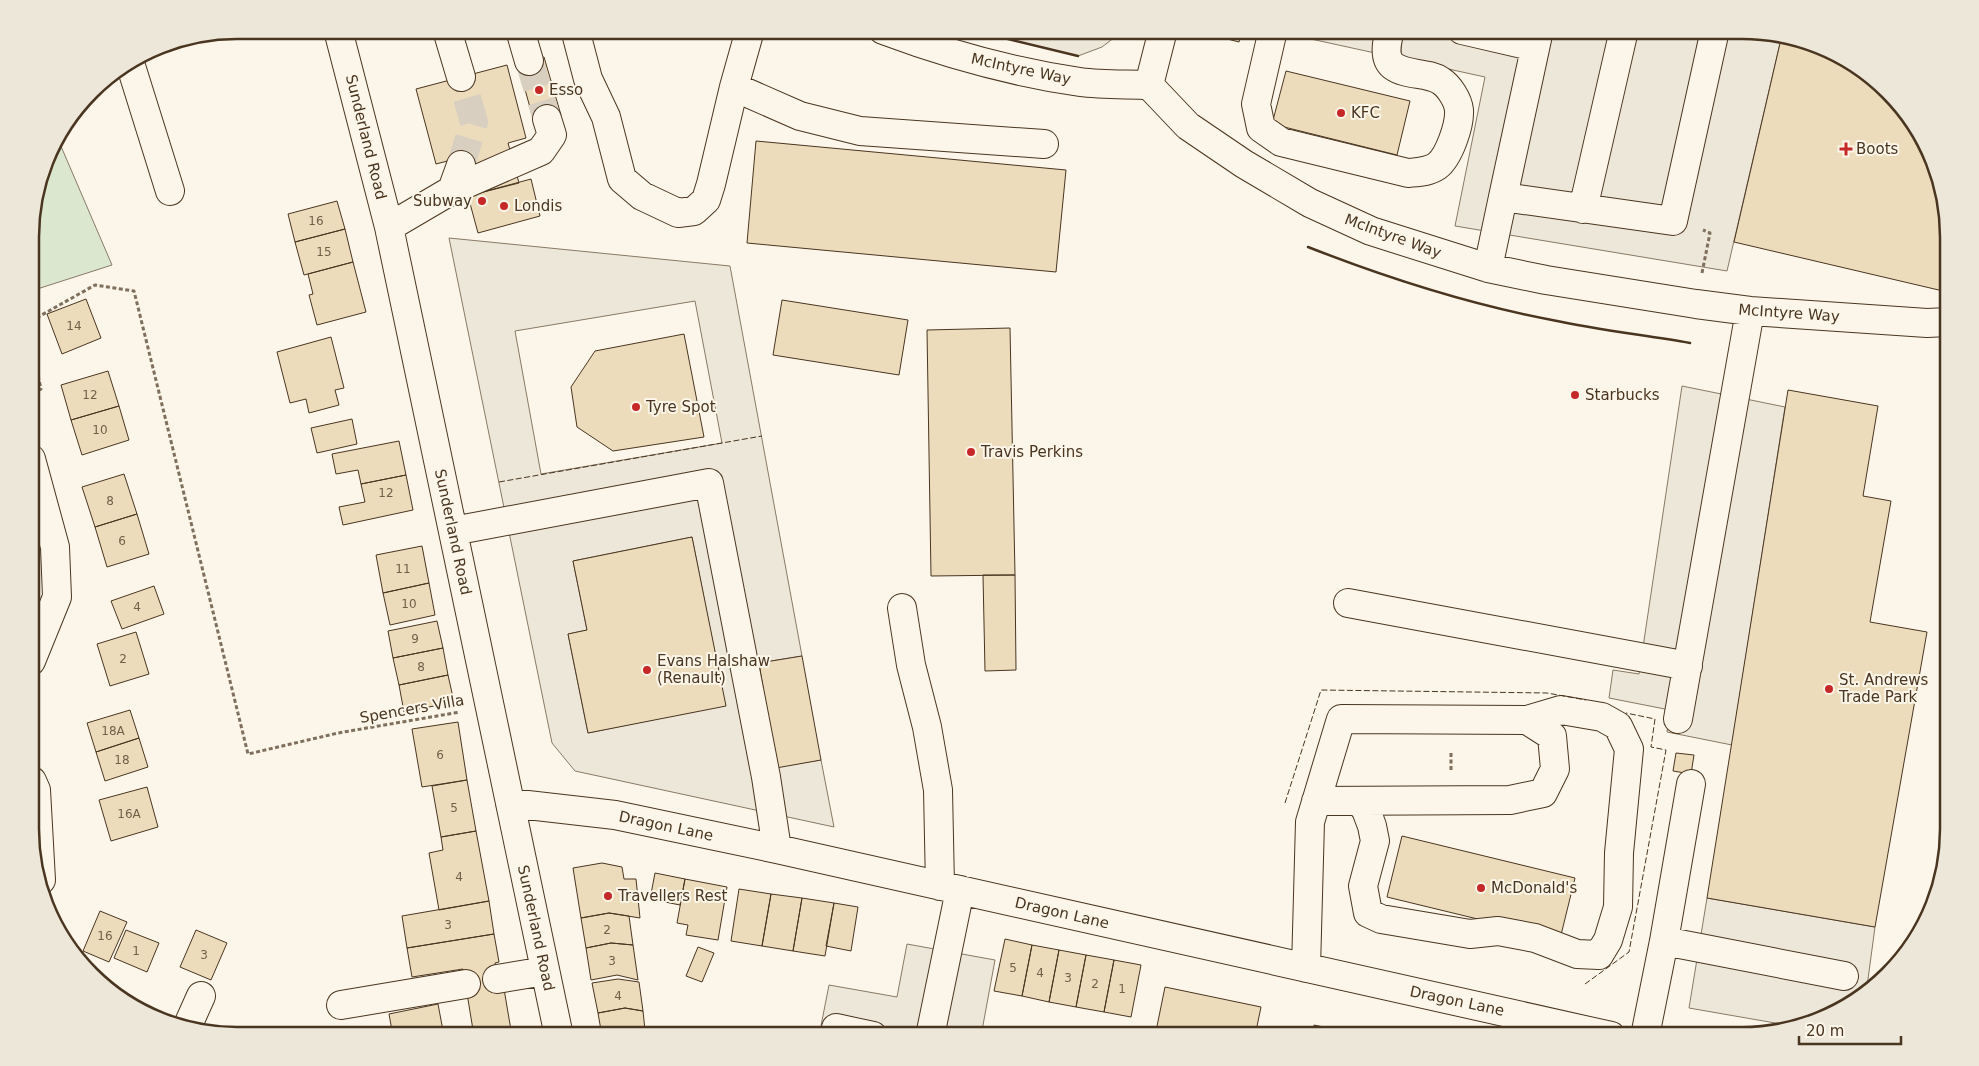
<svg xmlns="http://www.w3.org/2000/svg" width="1979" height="1066" viewBox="0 0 1979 1066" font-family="'DejaVu Sans',sans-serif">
<rect width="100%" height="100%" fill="#fbf6e9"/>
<path fill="#dce7d0" stroke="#887966" d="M57,137l55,128 -81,26 -1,-68 21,-78z"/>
<path fill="#ede7d9" stroke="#887966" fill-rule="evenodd" d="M971,30h153l-22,17 -24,9z
M1289,30h454l38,9 -54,232 -272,-45 30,-149 -197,-43z
M449,238l281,28 72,390 -43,7 17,104 45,-7 13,67 -259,-56 -23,-28zM695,301l27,142 -181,31 -26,-143zM692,537l33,168 -137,28 -20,-99 19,-4 -14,-69z
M1682,386l103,21 -53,338 -65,-13 3,-22 -61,-12 4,-28 26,4z
M1707,898l168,29 -9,67 -9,7 -48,24 -11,2 -109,-19z
M907,944l88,16 -14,76h-162l10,-51 68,12z"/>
<path fill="#ecdcbc" stroke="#4a3520" d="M1210,30h32l-3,12 -31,-8z
M1781,39l53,12 45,30 35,41 33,88v63l-4,18 -209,-49z
M544,57l17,58 -27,7 -16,-58z
M507,65l19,73 -18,5 11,40 -51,13 -9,-38 -23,6 -20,-75z
M1286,71l124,30 -13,54 -125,-31z
M756,141l310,29 -10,102 -309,-29z
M531,179l9,37 -62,17 -10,-37z
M337,201l8,28 -50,13 -7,-28z
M345,229l8,33 -49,13 -9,-33z
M353,262l13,50 -49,13 -8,-30 4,-1 -5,-20z
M86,299l15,39 -39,16 -15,-40z
M782,300l126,20 -9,55 -126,-20z
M1010,328l5,247 -84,1 -4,-246z
M684,334l20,103 -91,14 -36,-24 -6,-40 24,-36z
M331,337l13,51 -9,2 4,15 -30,8 -3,-14 -16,4 -13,-51z
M108,371l11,35 -48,14 -10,-35z
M1788,390l90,16 -15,90 28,5 -21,121 57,10 -52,295 -168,-29z
M119,406l10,34 -47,15 -11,-35z
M352,419l5,25 -40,9 -6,-25z
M399,441l7,34 -45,9 -3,-14 -22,4 -4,-20z
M124,474l13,40 -42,13 -13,-40z
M406,475l7,35 -70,15 -4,-18 26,-5 -4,-18z
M137,514l12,40 -42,13 -12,-40z
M692,537l34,169 -138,27 -20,-99 19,-4 -14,-69z
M422,546l7,37 -46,10 -7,-38z
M983,575h32l1,95 -31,1z
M429,583l6,32 -45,10 -7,-32z
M154,586l10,28 -42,15 -11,-28z
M437,621l6,27 -50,10 -5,-27z
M136,632l13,42 -39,12 -13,-42z
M443,648l5,27 -49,10 -6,-27z
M802,656l19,104 -45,8 -17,-105z
M448,675l6,27 -50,10 -5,-27z
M130,710l9,28 -43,14 -9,-29z
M458,722l9,58 -45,7 -10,-58z
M139,738l9,29 -43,14 -9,-29z
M1676,753l18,2 -3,19 -18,-3z
M467,780l9,51 -35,6 -9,-51z
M147,787l11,40 -47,14 -12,-41z
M476,831l13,70 -50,9 -10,-57 14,-3 -2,-13z
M1402,836l173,42 -15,61 -173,-42z
M602,863l20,4 2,12h12l4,39 -31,-5 -28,5 -8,-50z
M655,873l30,6 -5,26 -30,-6z
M685,879l42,8 -9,53 -32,-5 2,-10 -11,-2z
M739,889l32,5 -9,52 -31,-5z
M771,894l31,4 -9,53 -31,-5z
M802,898l32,5 -9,53 -32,-5z
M489,901l5,33 -87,14 -5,-32z
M834,903l24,4 -7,44 -25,-5z
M100,911l27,11 -18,40 -26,-11z
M609,913l20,3 4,29 -22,-2 -25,5 -5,-30z
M126,930l33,13 -12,29 -33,-14z
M196,930l31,13 -16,37 -31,-13z
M494,934l5,28 -4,1 4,26h5l8,47h-38l-11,-67 -51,8 -5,-29z
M1005,939l27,6 -10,51 -28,-5z
M611,943l22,2 5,35 -21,-5 -26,5 -5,-32z
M1032,945l27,5 -10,52 -27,-6z
M698,947l16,6 -12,29 -16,-6z
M1059,950l27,5 -10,52 -27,-5z
M1086,955l28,5 -10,52 -28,-5z
M1114,960l27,5 -10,52 -27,-5z
M618,979l21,3 4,29 -18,-3 -27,5 -6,-30z
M1165,987l96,20 -6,29h-100z
M438,1004l6,32h-51l-4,-22z
M625,1008l18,3 2,19 22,-3 1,9h-66l-4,-23z
M1314,1025l53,11h-55z"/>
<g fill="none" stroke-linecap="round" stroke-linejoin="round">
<path stroke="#d8cfc1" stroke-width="28" stroke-dasharray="28 14" stroke-linecap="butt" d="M529,61l18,58
M461,165l13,-43 -13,-45"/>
<g stroke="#4a3520" stroke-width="30">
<path id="minor" d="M338,30l51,197 170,809
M447,30l14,47
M520,30l9,31
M577,30v7l11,42 18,38 16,62 20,17 36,17 16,-2 12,-11 5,-16 23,-97 16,-57
M883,30c64,24 129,42 197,52 22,3 46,2 69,3l39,41 56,38 66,39 61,28 117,37 58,12 150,24 54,7 177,12 21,-1
M1273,30l-17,74 5,24 20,14 127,31c11,-1 20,-1 29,-7 12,-9 23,-41 22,-56 -1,-10 -10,-24 -18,-29 -13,-9 -34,-5 -48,-15 -10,-8 -6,-25 -3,-36
M1462,30l73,17
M1539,30l-36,167 170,24 42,-191
M130,63l40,128
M1149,85l14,-55
M734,87l66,29 60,15 184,13
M452,190l89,-39 11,-16 -5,-16
M1583,209l41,-179
M389,227l63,-37 9,-25
M1488,268l15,-71
M31,459l24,88 2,50 -26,64
M453,531l256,-48 57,294 11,72
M1348,603l340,63
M902,608l9,57 16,62 11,63 2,96
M1678,719l72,-408
M32,781l4,9 5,90
M1359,801l7,9 6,16 3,15 -12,45 5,27 13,6 89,15 28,-3 37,7 42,16 22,1 9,-15 10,-33 1,-54 10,-104 -11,-23 -16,-9 -41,-7 -34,10
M510,803l105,12 162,34 834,187
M1664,941l180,35
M1306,968l4,-146 31,-103 186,1 25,16 3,33 -12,24 -33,7 -194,1
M497,979l48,-8
M341,1005l125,-21
M188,1025l13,-29
M836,1028l37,8
M930,1036l30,-146
M1645,1036l19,-95 27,-157"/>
</g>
<path stroke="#7f6f5c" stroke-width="3" stroke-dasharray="4 2.5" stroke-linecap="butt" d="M1702,273l8,-40 -7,-3
M31,321l64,-36 39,6 114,463 90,-21 122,-21
M31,344l10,45 -10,4
M1451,770v-19"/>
<use href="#minor" stroke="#fbf6e9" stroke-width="28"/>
<path stroke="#4a3520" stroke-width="1" stroke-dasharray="6 2.5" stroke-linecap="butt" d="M499,482l263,-46
M1285,803l36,-113 226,3 39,7
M1585,984l44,-32 37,-202 -15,-3 4,-28 -29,-6"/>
<path stroke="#4a3520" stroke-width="2.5" d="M971,30l107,26
M1308,247c79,31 160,57 244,73 46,10 92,15 138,23"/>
</g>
<g fill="#c62828" stroke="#fbf6e9" stroke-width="2">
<circle cx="539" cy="90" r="5"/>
<circle cx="1341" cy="113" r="5"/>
<path d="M1843.5 141.5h5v5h5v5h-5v5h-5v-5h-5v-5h5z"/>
<circle cx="482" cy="201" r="5"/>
<circle cx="504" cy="206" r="5"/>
<circle cx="1575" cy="395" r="5"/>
<circle cx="636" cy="407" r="5"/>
<circle cx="971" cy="452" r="5"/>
<circle cx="647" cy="670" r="5"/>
<circle cx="1829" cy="689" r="5"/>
<circle cx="1481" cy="888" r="5"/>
<circle cx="608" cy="896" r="5"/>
</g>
<g text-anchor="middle" stroke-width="4" stroke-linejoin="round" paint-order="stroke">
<g font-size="12" fill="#725f47">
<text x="316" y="225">16</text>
<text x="324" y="256">15</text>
<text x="74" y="330">14</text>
<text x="90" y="399">12</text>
<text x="100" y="434">10</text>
<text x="386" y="497">12</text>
<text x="110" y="505">8</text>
<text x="122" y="545">6</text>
<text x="403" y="573">11</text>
<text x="409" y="608">10</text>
<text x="137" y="611">4</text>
<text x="415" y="643">9</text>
<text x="123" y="663">2</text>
<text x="421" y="671">8</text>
<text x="113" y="735">18A</text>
<text x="440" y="759">6</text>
<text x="122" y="764">18</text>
<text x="454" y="812">5</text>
<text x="129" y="818">16A</text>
<text x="459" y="881">4</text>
<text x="448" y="929">3</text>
<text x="607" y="934">2</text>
<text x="105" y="940">16</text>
<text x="136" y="955">1</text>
<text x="204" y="959">3</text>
<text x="612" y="965">3</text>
<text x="1013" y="972">5</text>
<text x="1040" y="977">4</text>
<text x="1068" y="982">3</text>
<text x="1095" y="988">2</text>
<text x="1122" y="993">1</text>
<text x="618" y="1000">4</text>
</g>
<g font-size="15" fill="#4a3520" stroke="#fbf6e9">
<text transform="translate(1021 69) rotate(12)" y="5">McIntyre Way</text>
<text transform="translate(366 137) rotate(76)" y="5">Sunderland Road</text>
<text transform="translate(1393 236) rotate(20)" y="5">McIntyre Way</text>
<text transform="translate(1789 313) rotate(4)" y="5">McIntyre Way</text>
<text transform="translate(453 532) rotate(78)" y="5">Sunderland Road</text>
<text transform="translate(412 709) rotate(-10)" y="5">Spencers Villa</text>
<text transform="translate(666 826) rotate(12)" y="5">Dragon Lane</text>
<text transform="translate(1062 913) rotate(13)" y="5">Dragon Lane</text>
<text transform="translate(536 928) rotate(78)" y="5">Sunderland Road</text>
<text transform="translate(1457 1001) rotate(12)" y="5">Dragon Lane</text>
</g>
<g font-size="15" fill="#4a3520" stroke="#fbf6e9" text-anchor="start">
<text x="549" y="95">Esso</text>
<text x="1351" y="118">KFC</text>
<text x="1856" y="154">Boots</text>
<text x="472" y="206" text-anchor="end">Subway</text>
<text x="514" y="211">Londis</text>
<text x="1585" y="400">Starbucks</text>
<text x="646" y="412">Tyre Spot</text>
<text x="981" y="457">Travis Perkins</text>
<text x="657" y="666">Evans Halshaw<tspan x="657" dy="17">(Renault)</tspan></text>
<text x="1839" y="685">St. Andrews<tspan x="1839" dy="17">Trade Park</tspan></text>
<text x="1491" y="893">McDonald's</text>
<text x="618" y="901">Travellers Rest</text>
</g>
</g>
<path d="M0 0H1979V1066H0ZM237 39H1742A198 198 0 0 1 1940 237V829A198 198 0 0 1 1742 1027H237A198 198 0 0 1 39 829V237A198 198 0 0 1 237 39Z" fill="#ede7d9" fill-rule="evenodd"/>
<path fill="none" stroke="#4a3520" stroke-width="2.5" d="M237 39H1742A198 198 0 0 1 1940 237V829A198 198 0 0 1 1742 1027H237A198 198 0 0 1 39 829V237A198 198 0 0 1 237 39Z"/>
<path d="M1799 1036v8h102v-8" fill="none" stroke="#4a3520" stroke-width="2.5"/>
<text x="1806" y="1036" font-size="15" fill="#4a3520" stroke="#fbf6e9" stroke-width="4" paint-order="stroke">20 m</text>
</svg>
